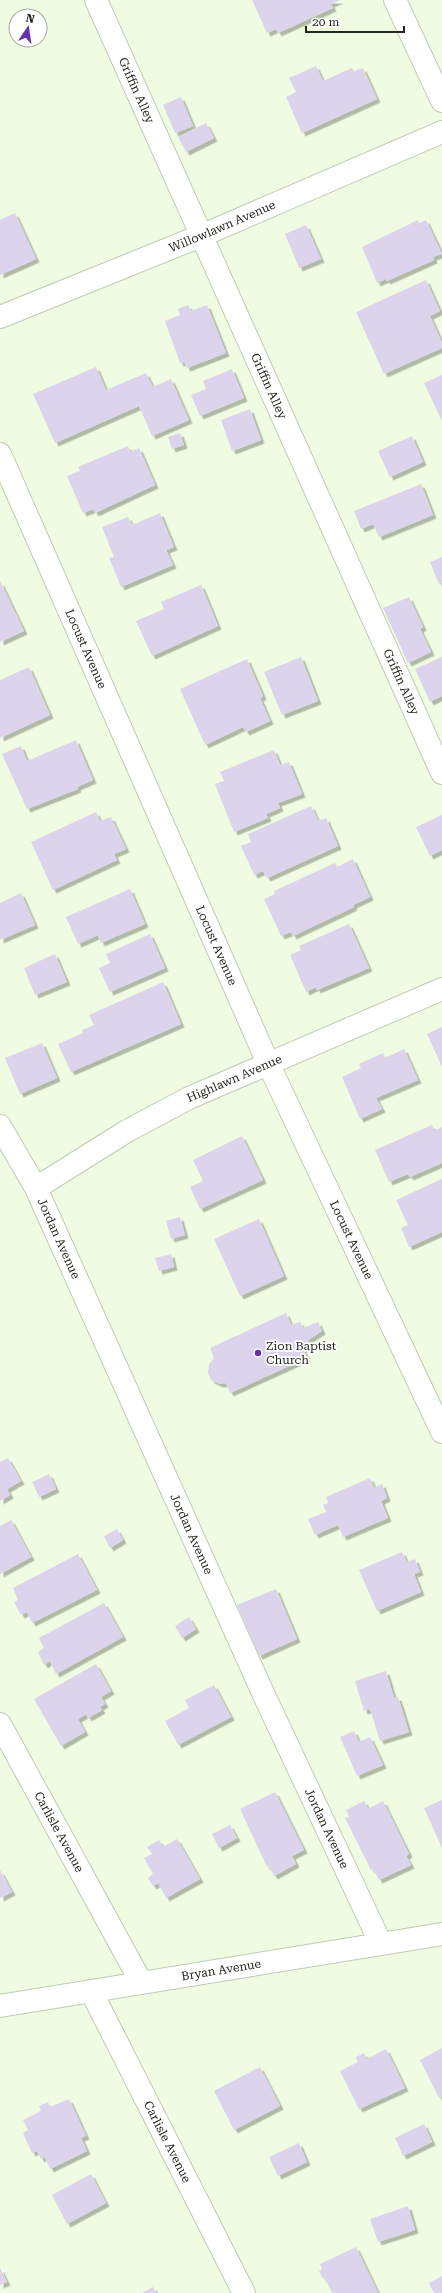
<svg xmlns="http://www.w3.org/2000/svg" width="442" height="2293" viewBox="0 0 442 2293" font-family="'Roboto Serif',serif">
<defs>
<filter id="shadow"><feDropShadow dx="3.5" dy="3.5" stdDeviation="0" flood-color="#0004"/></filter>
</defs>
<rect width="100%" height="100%" fill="#effce2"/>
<path fill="#dcd4ed" filter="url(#shadow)" d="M252,0h88l-9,4 2,4 -55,25 -2,-4 -9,4z
M316,66l7,15 29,-13 2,3 9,-3 14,31 -75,34 -16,-36 10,-5 -7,-14z
M181,97l12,29 -18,7 -12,-28z
M206,123l8,15 -28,14 -8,-15z
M15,213l21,46 -36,16v-55z
M418,220l1,3 7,-3 16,34 -9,3 1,3 -47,21 -1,-2 -9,4 -15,-36z
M306,225l15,34 -22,9 -14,-34z
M426,280l14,31 -10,5 12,27v5l-58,26 -28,-62z
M188,305l3,6 16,-6 19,48 -39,15 -3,-6 -4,1 -15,-42 15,-6 -2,-6z
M96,367l10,23 40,-17 7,14 18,-8 18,41 -37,16 -13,-30 -84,37 -22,-49z
M232,369l12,29 -44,18 -9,-21 15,-6 -3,-8z
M442,375v46l-18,-38z
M250,409l11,31 -29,11 -11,-31z
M180,433l4,12 -12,4 -4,-12z
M412,436l11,26 -33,15 -12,-26z
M128,446l2,6 9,-4 16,37 -60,28 -2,-4 -10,4 -16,-37 13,-5 -2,-4z
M421,484l12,31 -54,22 -6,-13 -12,5 -7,-18z
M160,513l14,34 -8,3 7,15 -52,22 -12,-29 5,-1 -12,-30 26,-10 4,8z
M442,557v25l-3,2 -9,-22z
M0,581l24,50 -24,11z
M201,585l17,41 -66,30 -16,-35 28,-12 -3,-7z
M409,597l14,30 -3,2 11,23 -23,11 -25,-55z
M301,657l17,44 -36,14 -18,-43z
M442,657v39l-12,6 -15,-33z
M247,659l16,37 -3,2 10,23 -24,11 -3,-5 -38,18 -25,-56z
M29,667l21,48 -50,23v-58z
M76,740l17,40 -16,7 1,2 -51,20 -25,-55 19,-8 6,15z
M274,750l6,15 9,-3 13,32 -24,9 2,5 -14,6 2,4 -34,14 -19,-48 9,-3 -4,-9z
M311,806l7,15 8,-3 12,28 -71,32 -4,-7 -9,4 -13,-29 10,-4 -3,-8z
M96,812l4,9 11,-4 15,32 -12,5 3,6 -64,30 -22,-48z
M442,815v35l-12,6 -14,-29z
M353,859l17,38 -17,8 1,2 -61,29 -2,-4 -10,4 -17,-37 11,-5 -1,-3 61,-28 2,4z
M130,889l15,35 -44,19 -3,-8 -20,9 -12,-27z
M21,893l14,32 -35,15v-37z
M349,924l20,44 -52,22 -1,-3 -10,5 -16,-37 11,-5 -2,-4z
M150,934l15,34 -55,24 -11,-24 11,-5 -4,-9z
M55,954l12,28 -32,13 -11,-27z
M163,982l18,42 -110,48 -13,-28 25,-11 -1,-3 12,-5 -5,-10z
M442,1027v40l-15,-33z
M42,1043l15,35 -37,16 -15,-36z
M404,1049l14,31 -42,18 6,11 -22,10 -18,-42 19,-9 -2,-4 24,-11 2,5z
M432,1125l2,6 8,-4v36l-32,14 -2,-3 -19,8 -14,-32z
M242,1136l21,44 -63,29 -10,-22 13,-6 -10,-21z
M442,1179v53l-33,15 -8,-19 7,-3 -12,-25z
M180,1217l5,18 -14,4 -5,-18z
M259,1219l25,57 -44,20 -26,-57z
M171,1254l3,13 -15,4 -4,-13z
M286,1313l5,12 9,-3 3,6 15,-6 4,9 -14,9 3,5 -8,4 4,9 -77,35 -4,-10 -6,1 -9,-4 -3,-7 1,-9 5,-6 -4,-10z
M8,1458l13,23 -14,8 3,6 -10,6v-39z
M49,1474l7,15 -17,8 -7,-15z
M370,1478l4,10 8,-4 5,14 -6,3 7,17 -45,19 -5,-12 -23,10 -7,-16 18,-7 -3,-7 5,-2 -2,-6z
M11,1520l20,37 -31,17v-48z
M117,1529l6,11 -13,8 -6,-12z
M402,1552l5,10 8,-3 5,13 -6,2 7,18 -44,19 -18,-41z
M78,1554l19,36 -65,33 -5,-11 -6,3 -7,-13 4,-2 -5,-12z
M276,1589l21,50 -38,17 -22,-51z
M104,1603l19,34 -67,37 -6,-13 -6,4 -6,-13 6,-4 -5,-10z
M189,1617l7,12 -14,9 -7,-12z
M96,1664l15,27 -10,6 4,7 -5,3 2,3 -14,8 -2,-4 -8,5 7,13 -24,14 -27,-47z
M386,1671l8,27 4,-1 11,35 -29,9 -10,-32 -6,2 -9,-30z
M214,1685l17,32 -53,28 -13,-24 24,-13 -4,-8z
M354,1731l5,11 11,-5 13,28 -26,11 -17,-39z
M275,1792l29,58 -12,6 4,8 -22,12 -5,-10 -2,1 -27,-58z
M442,1800v48l-18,-40z
M364,1801l4,8 15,-8 26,53 -3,2 5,9 -32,15 -6,-11 -2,1 -26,-52 4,-1 -3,-7z
M230,1825l7,13 -18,10 -7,-14z
M177,1839l23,40 -34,19 -8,-15 -5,3 -5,-8 5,-4 -9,-16 8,-4 -5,-7 12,-7 4,7z
M0,1870l12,22 -12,6z
M442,2048v48l-3,2 -19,-38z
M386,2049l19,39 -46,21 -19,-38 18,-9 -2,-5 8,-4 3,6z
M260,2067l20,39 -46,24 -20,-39z
M69,2099l17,37 -5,2 6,13 -37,18 -5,-12 -4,2 -4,-8 -5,2 -9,-20 5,-3 -5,-10 18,-9 -2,-5 9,-4 2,5z
M424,2124l8,18 -29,14 -8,-18z
M299,2143l8,19 -29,14 -9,-19z
M91,2174l15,29 -39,21 -15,-29z
M408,2206l7,24 -37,12 -8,-23z
M356,2247l22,46h-46l-7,-15 -2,1 -4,-8 3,-2 -2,-5z
M0,2268l7,14 -7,3z
M442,2276v17h-8l-5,-10z
M153,2287l3,6h-14z"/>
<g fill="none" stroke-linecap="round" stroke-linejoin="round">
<g stroke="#becbb2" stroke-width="24">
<g id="minor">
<path id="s1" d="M96,0l346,773"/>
<path d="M395,0l47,101"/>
<path id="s2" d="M0,317l203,-82 239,-103"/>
<path id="s3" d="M0,454l268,609 174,369"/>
<path id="s4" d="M0,1126l36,62 227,505 118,251"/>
<path id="s5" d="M36,1188l91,-57 62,-33 253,-109"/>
<path id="s6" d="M0,1724l141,258"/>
<path id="s7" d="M91,1991l153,302"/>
<path id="s8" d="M0,2006l442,-72"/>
</g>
</g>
<use href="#minor" stroke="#fff" stroke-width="22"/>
</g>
<circle fill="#6930a7" stroke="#fff" stroke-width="1.5" cx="258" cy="1353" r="4"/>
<g text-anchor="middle" stroke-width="3.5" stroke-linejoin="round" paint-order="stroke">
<g font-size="12" fill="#23281e" stroke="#fff">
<text dy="4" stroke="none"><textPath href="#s1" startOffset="99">Griffin Alley</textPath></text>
<text dy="4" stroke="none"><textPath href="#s2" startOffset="240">Willowlawn Avenue</textPath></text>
<text dy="4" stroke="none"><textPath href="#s1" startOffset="423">Griffin Alley</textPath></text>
<text dy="4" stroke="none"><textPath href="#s3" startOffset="213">Locust Avenue</textPath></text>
<text dy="4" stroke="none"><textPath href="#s1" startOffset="747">Griffin Alley</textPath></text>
<text dy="4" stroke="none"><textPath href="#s3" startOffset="537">Locust Avenue</textPath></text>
<text dy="4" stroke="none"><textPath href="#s5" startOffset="227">Highlawn Avenue</textPath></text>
<text dy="4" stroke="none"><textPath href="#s4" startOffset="127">Jordan Avenue</textPath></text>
<text dy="4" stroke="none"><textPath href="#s3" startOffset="861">Locust Avenue</textPath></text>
<text dy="4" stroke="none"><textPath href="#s4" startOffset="451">Jordan Avenue</textPath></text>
<text dy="4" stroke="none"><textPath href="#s4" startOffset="775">Jordan Avenue</textPath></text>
<text dy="4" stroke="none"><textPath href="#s6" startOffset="123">Carlisle Avenue</textPath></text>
<text dy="4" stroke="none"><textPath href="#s8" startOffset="224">Bryan Avenue</textPath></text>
<text dy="4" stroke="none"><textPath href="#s7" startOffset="169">Carlisle Avenue</textPath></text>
</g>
<g font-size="12" fill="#23281e" stroke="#fff" text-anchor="start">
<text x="266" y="1350">Zion Baptist<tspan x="266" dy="14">Church</tspan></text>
</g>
</g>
<g transform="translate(28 28) rotate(13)"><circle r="19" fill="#ffffff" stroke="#a7a9a5"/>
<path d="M0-3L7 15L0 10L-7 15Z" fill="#6930a7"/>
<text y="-6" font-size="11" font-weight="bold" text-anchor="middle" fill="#23281e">N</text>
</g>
<path d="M306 26v6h98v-6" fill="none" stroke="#23281e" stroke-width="2"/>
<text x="312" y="26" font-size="12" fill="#23281e" stroke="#ffffff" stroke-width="3" paint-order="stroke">20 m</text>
</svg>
